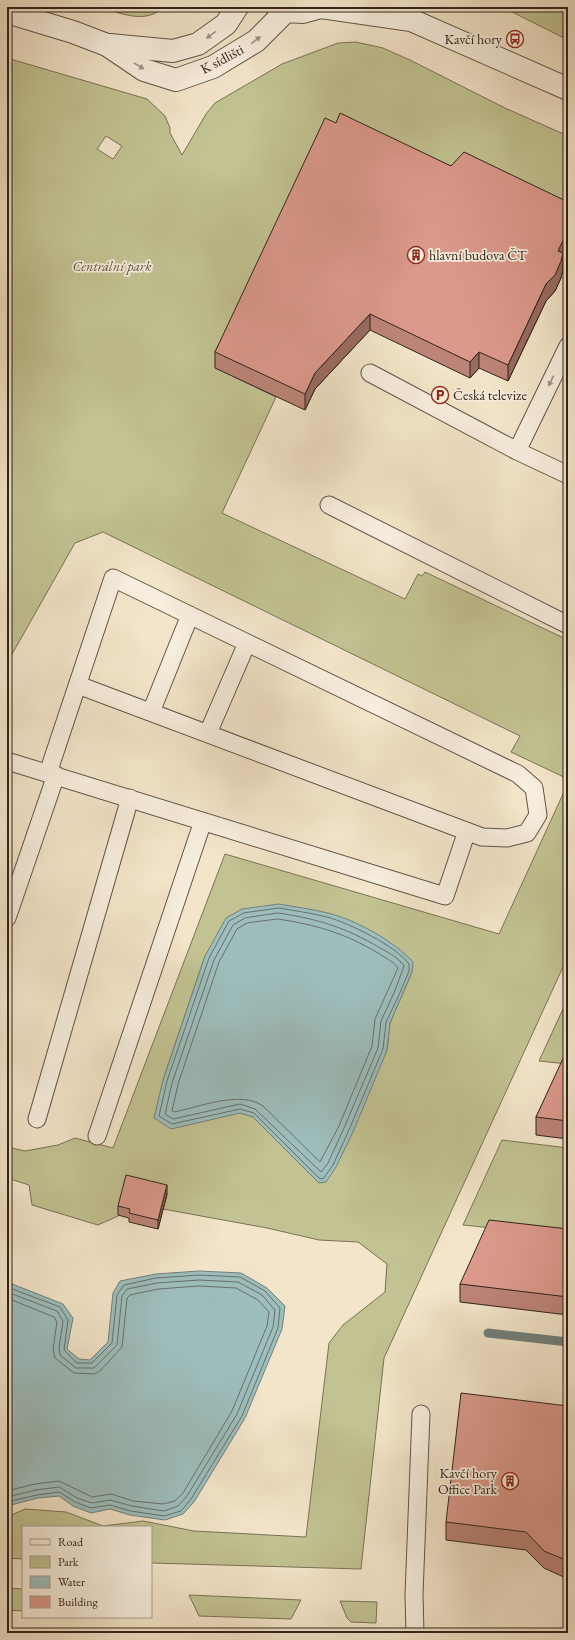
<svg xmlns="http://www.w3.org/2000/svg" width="575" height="1640" viewBox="0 0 575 1640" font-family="'EB Garamond',serif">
<rect width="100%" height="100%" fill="#f3e5ca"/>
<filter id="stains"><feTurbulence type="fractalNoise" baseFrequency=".005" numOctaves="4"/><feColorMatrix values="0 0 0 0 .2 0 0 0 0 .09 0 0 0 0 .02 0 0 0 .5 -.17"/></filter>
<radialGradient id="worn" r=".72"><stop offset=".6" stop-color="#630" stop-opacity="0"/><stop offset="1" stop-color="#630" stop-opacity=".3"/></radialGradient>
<path fill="#c2c292" stroke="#7a7256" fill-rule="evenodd" d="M99,7h65c-19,18 -43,6 -65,0z
M502,7h66v33z
M356,42l27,6 27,12 95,48 63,28v82l-352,150 60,29 -54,116 183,86 13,-25 4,2 3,-4 143,68v139l-57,-27 9,-16 -417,-204 -28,11 -68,120v-605l140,41 18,17 5,12v5l12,22 24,-41 9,-11 67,-39 56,-21zM106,136l16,10 -9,13 -16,-10z
M568,783v173l-184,402 -23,211 -210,-6v-36h-128v32l-16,-1v-41l18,-8 41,3 37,14 40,-5 51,10 112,6 23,-194 14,-18 42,-33 2,-28 -29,-22 -39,-2 -52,-12 -104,-19 4,-15 -69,31 -66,-20 -3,-20 -22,-7v-31l18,4 33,-6 17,-7 38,10 112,-294 274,80zM205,956l207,16 -22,51 -3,27 -17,38 -51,95 -66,-66 -90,-37z
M568,998v66l-29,-3z
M502,1140l66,8v88l-105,-11z
M7,1588l16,1v22l-16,-1z
M189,1595l112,5 -10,19 -92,-3z
M340,1601l37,1 -1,21 -25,-1 -4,-4z"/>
<path fill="#9dbebd" stroke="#72807c" d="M279,904c16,3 33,5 49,9 28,7 66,28 85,49l-1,10 -22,51 -3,27 -34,82 -17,35 -10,15 -7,1 -66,-66 -13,-4 -69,16 -17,-11 9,-38 42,-124 21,-38 16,-9z
M199,1271l42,2 26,15 18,18 -3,23 -37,89 -51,84 -11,12 -18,6 -35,-5 -20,-6 -19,4 -18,-7 -14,-10 -21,2 -31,8v-224l56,22 10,14 -6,31 12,10 11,1 18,-18 5,-49 7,-12 36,-7z"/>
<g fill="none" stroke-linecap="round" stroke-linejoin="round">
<path stroke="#67706c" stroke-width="1" d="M279,908c16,3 33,5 48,9 22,6 69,29 82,47v7l-10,24 -13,27 -3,27 -34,81 -16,35 -10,14 -4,-1 -65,-65 -14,-4 -68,15 -13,-8 8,-35 42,-123 20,-37 15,-8z
M278,913c40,6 67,14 102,35 9,5 18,9 24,18l-10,27 -13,28 -3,27 -34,80 -16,35 -7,9 -66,-63 -15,-5 -67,15 -8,-5 7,-31 42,-123 19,-35 12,-7z
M278,919c39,6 66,14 100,34 7,5 15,8 20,15l-23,51 -3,27 -33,80 -19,36 -57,-56c-22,-16 -64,1 -89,6l-2,-1 6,-27 41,-122 18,-33 10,-6z
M7,1287l53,20 8,13 -4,30 13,13h15l20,-20 5,-48 7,-10 32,-7 43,-3 41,2 25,14 15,17 -2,20 -36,88 -51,83 -10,12 -17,5 -33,-5 -21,-6 -19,3 -16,-6 -16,-10 -22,3 -30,7
M7,1292l50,19 6,10 -4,27 1,7 16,13h18l23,-23 5,-49 5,-7 30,-6 42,-3 39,2 24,13 13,15 -2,17 -36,87 -50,82 -9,10 -14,5 -32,-5 -22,-6 -18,3 -15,-5 -18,-11 -23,3 -29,7
M7,1298l47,19 3,5 -4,27 2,9 19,15 21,1 6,-4 21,-23 5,-49 3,-3 28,-6 41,-3 37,2 22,12 11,12 -2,14 -35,85 -49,82 -8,8 -12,3 -30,-3 -22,-7 -19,3 -33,-16 -24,3 -28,7"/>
<path stroke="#72807c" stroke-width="9" d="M488,1333l80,9"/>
<g stroke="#625447" stroke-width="19">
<path id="service" d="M568,346l-51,105 51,24
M370,373l147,78
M329,505l239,120
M151,712l39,-97
M208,733l39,-90
M7,761l438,135 22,-65
M48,773l65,-195 405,196 16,14 4,27 -11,18 -20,5 -25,-1 -404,-152
M7,918l49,-143
M37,1119l93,-321
M97,1136l106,-315
M415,1633l-1,-38 7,-181"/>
</g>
<g stroke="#625447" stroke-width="24">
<path id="tertiary" d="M277,7l9,4 17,1 18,-5 90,13
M394,7l17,13 157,69
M7,12l66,20 34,13 37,25 32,10 37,-13 43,-26 30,-30
M110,45l63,6 25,-7 28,-20 11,-17"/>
</g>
<use href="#service" stroke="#f7eedd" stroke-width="17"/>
<use href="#tertiary" stroke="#f7eedd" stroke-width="22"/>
</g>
<path fill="#bc8478" stroke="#31231b" d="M336,123l115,43 117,70v10l-5,9v14l-2,9 -6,13 -9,10 -38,80 -29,-13 -9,10 -100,-48 -55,59 -10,21 -90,-42v-16z
M568,1053v86l-32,-4v-18z
M167,1194l-9,35 -29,-7v-4l-11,-3v-9z
M568,1229v86l-108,-13v-18z
M568,1406v173l-24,-11 -18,-18 -80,-10v-18z"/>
<path fill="#996b61" stroke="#31231b" d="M568,220v26l-5,9v14l-2,9 -6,13 -9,10 -38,80v-16l38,-81 12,-33 6,-23z
M370,314v16l-55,59 -10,21v-16l10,-21z
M479,352v16l-9,10v-16z
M167,1185v9l-9,35v-9z"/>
<path fill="#db998b" stroke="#31231b" d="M340,113l111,53 13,-14 104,50v18l-4,8 4,2 -10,21 5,2 -2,8 -6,14 -9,9 -38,81 -29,-13 -9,10 -100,-48 -55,59 -10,21 -90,-42 110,-234 11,5z
M566,1052l2,1v68l-32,-4z
M126,1175l41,10 -9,35 -29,-7 1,-4 -12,-3z
M489,1220l79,9v68l-108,-13z
M461,1393l107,13v155l-24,-10 -18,-19 -80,-10z"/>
<defs><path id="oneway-solid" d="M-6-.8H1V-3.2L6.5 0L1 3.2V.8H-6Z"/></defs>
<g fill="#9e9386">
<use href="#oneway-solid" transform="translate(211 35) rotate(144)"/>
<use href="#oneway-solid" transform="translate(256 40) rotate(-38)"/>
<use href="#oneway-solid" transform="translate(139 66) rotate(32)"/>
<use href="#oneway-solid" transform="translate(551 381) rotate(116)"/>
</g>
<defs>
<g id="bus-ring" transform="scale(0.9)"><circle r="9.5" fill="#f7eedd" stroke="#8f2418" stroke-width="1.5"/><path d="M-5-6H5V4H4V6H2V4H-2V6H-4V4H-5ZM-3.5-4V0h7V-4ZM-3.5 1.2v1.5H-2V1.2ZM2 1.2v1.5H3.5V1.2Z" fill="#8f2418"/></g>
<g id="building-ring" transform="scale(0.9)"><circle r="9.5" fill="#f7eedd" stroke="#8f2418" stroke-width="1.5"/><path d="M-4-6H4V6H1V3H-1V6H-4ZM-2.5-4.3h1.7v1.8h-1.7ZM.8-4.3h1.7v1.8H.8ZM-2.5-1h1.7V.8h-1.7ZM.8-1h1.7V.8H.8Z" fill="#8f2418"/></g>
<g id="parking-ring" transform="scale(0.9)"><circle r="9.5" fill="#f7eedd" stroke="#8f2418" stroke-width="1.5"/><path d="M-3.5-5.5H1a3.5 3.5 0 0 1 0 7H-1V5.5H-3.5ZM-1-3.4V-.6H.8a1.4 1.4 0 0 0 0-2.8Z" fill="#8f2418"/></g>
</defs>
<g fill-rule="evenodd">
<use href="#bus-ring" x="515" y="39"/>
<use href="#building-ring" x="416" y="255"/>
<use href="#parking-ring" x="440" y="395"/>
<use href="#building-ring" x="510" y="1481"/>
</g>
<g text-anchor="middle" stroke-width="3.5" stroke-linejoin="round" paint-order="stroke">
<g font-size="14" fill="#31231b" stroke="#f7eedd" text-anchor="end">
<text x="502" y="44">Kavčí hory</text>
<text x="429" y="260" text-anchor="start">hlavní budova ČT</text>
<text x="453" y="400" text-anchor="start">Česká televize</text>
<text x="497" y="1478">Kavčí hory<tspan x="497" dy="16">Office Park</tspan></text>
</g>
<g font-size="14" fill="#31231b" stroke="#f7eedd">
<text transform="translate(222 59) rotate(-28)" y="5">K sídlišti</text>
</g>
<g font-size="14" font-style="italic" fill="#5c533f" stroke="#f7eedd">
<text x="112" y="271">Centrální park</text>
</g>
</g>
<rect width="575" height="1640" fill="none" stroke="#f3e5ca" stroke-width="24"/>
<rect x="8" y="8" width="559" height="1624" fill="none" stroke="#31231b" stroke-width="2"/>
<rect x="12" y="12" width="551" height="1616" fill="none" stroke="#31231b"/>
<rect x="22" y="1526" width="130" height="92" fill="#f7eedd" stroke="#a89d8f"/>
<rect x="30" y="1539" width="20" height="6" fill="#f7eedd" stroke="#a89d8f"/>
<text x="58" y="1546" font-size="12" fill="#31231b">Road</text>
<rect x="30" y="1556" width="20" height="12" fill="#c2c292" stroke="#a89d8f"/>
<text x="58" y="1566" font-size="12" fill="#31231b">Park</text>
<rect x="30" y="1576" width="20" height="12" fill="#9dbebd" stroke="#a89d8f"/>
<text x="58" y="1586" font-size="12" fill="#31231b">Water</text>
<rect x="30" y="1596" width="20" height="12" fill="#db998b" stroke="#a89d8f"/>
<text x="58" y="1606" font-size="12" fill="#31231b">Building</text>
<rect width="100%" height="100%" filter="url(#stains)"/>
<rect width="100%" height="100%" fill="url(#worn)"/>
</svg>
